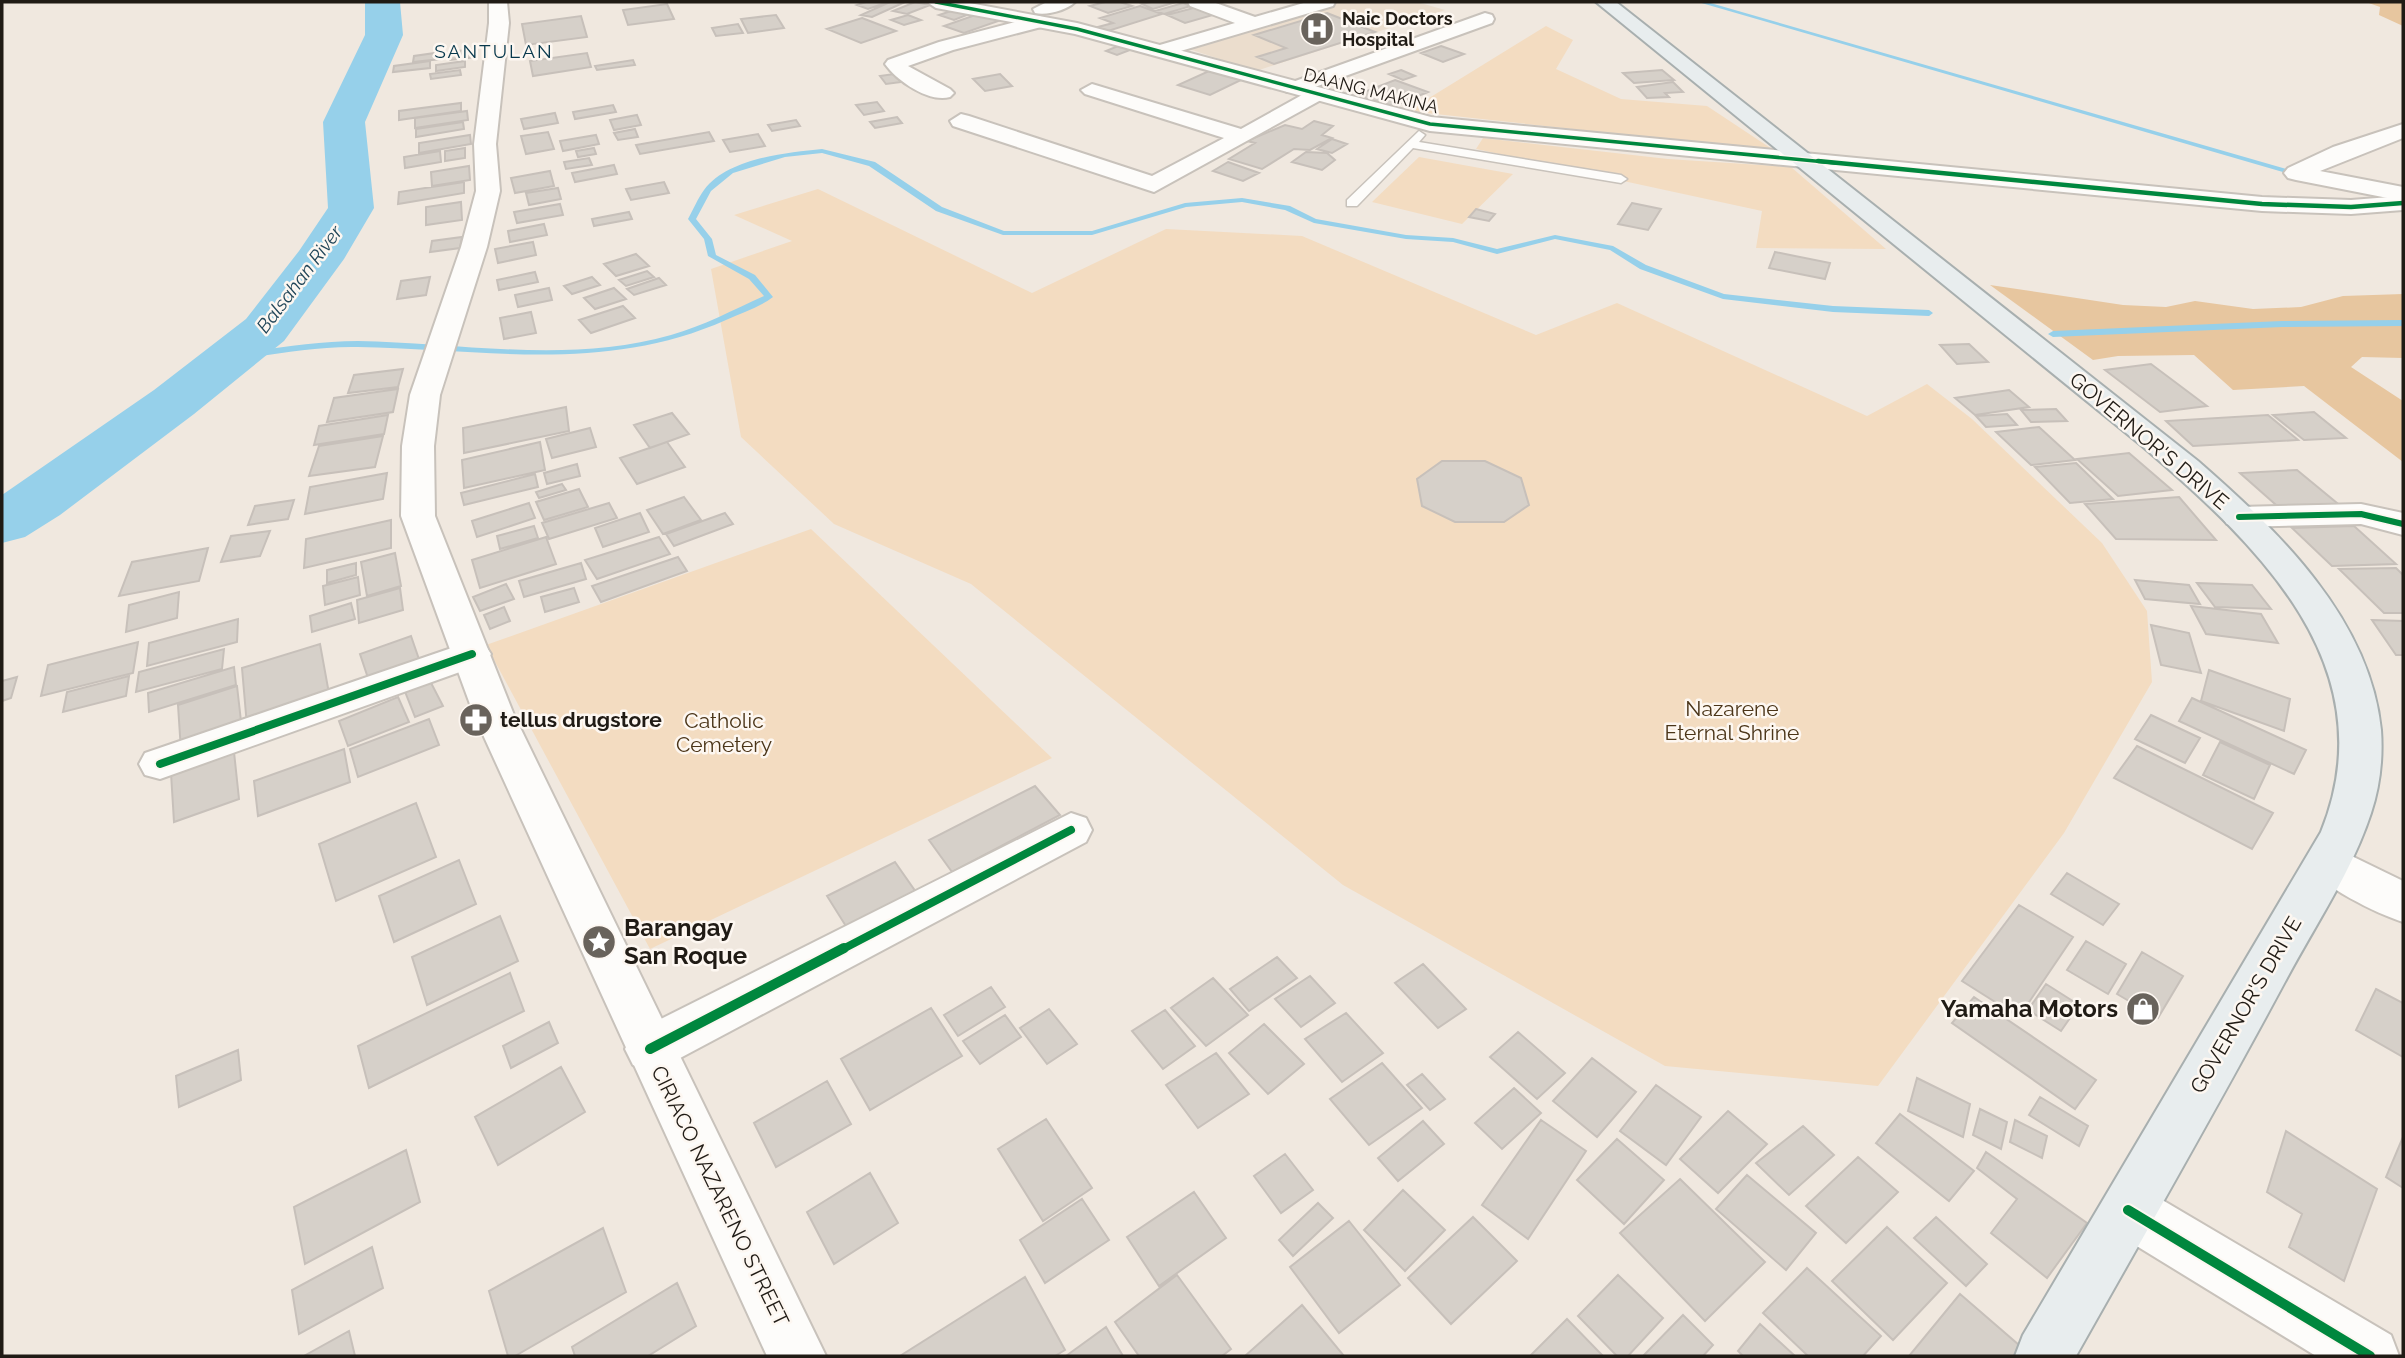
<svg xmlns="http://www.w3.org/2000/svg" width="2405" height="1358" viewBox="0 0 2405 1358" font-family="Raleway,sans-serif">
<rect width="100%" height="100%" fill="#f0e8df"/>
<path fill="#ebddcd" d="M1337,2h80l28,8 -189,61 -70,-23z"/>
<path fill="#f3dcc1" d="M1546,26l27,14 -17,29 65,30 86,7 68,45 -367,-40z
M1483,138l185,21 123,8 95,82 -130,-1 6,-37 -286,-62z
M1419,157l94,17 -51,50 -90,-22z
M818,189l214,104 134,-64 136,7 234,99 81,-32 250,113 60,-32 45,35 130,124 45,68 5,71 -88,151 -186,253 -213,-20 -322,-181 -372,-301 -137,-60 -93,-87 -30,-168 81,-28 -58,-26z
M811,529l241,229 -402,191 -164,-304z"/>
<path fill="#e7c69f" d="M2366,2h37v24l-24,-11 1,-8z
M1990,285l133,20 43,2 29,-6 58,8 48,-2 42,-11 60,-2v64l-41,-1 -11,10 52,34v61l-99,-76 -71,4 -39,-35 -76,1 -25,4z"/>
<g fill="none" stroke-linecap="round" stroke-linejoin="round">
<path fill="#96d0ea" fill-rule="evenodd" d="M1698,2h9l597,172 -7,2z
M822,149l53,13 67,45 62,24h88l93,-28 57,-5 48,8 26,13 90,16 47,3 44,11 58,-14 58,11 33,19 78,29 109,12 96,4 4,3 -4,3 -96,-4 -110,-13 -83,-30 -30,-19 -55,-11 -58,15 -44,-12 -47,-3 -92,-16 -29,-13 -43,-8 -56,5 -94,28h-89l-67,-24 -67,-45 -47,-13 -37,4 -52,16 -22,18 -15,28 16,20 4,16 39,20 18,22c-13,10 -32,16 -47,23 -121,54 -242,29 -368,27 -43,-1 -85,8 -127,13l-5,-3 5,-3c42,-5 84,-13 127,-13 104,2 211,23 313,-6 32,-9 62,-25 93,-39l-15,-17 -41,-23 -4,-17 -16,-20c5,-9 10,-21 16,-29 24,-32 81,-37 118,-41z
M2403,320v6l-121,1 -229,10 -5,-3 5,-3 229,-10z"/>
<path fill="#96d0ea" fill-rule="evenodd" d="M365,2h35l3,33 -38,87 9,86 -30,51 -60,82 -90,73 -134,101 -35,22 -23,6v-48l152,-105 92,-71 53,-68 29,-43 -5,-86 42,-87z"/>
</g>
<path fill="#d6d0c9" stroke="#c7c0ba" stroke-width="2" d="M866,2h22l-20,7 -11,-4z
M890,2h15l-33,15 -11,-2z
M915,2l15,3 -23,9 -14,-3z
M1105,2h15l12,4 -24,7 -18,-7z
M1151,2h25l-23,7 -11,-5z
M1183,3l8,3 -27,8 -9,-3z
M667,4l7,15 -46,6 -5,-15z
M1140,6l22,8 -54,17 -10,-4 15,-4 -13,-5z
M1201,6l19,7 -35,10 -18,-8z
M957,9l15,4 -18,7 -15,-5z
M981,13l20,7 -37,13 -20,-7z
M1327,13l48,19 -101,32 -17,-7 29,-9 -32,-13z
M776,15l8,13 -36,5 -7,-14z
M908,15l13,5 -17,5 -13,-5z
M581,16l6,21 -61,8 -4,-21z
M862,18l34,13 -35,12 -34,-14z
M738,24l5,9 -27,3 -4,-8z
M1123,44l12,4 -18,7 -11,-4z
M1441,46l23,8 -21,8 -22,-9z
M475,49l1,8 -26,3 -1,-8z
M442,52l-1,7 -28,3 1,-6z
M587,53l4,14 -58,9 -3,-15z
M633,60l2,5 -38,5 -2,-4z
M430,61v7l-37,4 1,-6z
M465,61v6l-29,4v-6z
M460,70l1,5 -30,4 -1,-5z
M1401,70l14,6 -12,4 -14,-6z
M1662,70l12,10 -40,3 -11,-10z
M1209,71l32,9 -31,15 -32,-10z
M894,74l7,8 -15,2 -6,-8z
M1000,74l12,12 -27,5 -12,-12z
M1395,80l33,12 -44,18 -33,-13z
M1673,82l10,10 -18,1 4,4 -22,1 -10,-11z
M877,102l7,9 -20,4 -8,-10z
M461,103v8l-62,9v-9z
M613,105l3,7 -41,7 -2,-7z
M467,111l1,9 -53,8v-10z
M555,113l3,10 -34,6 -3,-10z
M637,115l4,10 -27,5 -4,-10z
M897,117l5,6 -27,5 -5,-6z
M796,120l4,6 -28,5 -4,-6z
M1314,121l19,5 -11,9 10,3 -22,12 -16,-1 -32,20 -33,-10 26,-16 -8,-2 38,-16 17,4z
M463,122l1,7 -48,8v-8z
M635,129l3,8 -20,3 -4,-7z
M548,132l6,17 -28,5 -5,-18z
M709,132l5,9 -74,13 -4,-9z
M758,134l7,12 -35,6 -7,-12z
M470,135l1,9 -52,9v-10z
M596,135l3,9 -36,7 -3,-10z
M1332,139l15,5 -15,9 -15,-4z
M465,148v10l-20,3v-10z
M594,148l2,6 -18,3 -2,-6z
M440,151l1,11 -36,6 -1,-11z
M1306,152l21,1 8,7 -13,10 -30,-8z
M589,158l3,7 -26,4 -2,-7z
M1228,162l31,11 -16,8 -30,-10z
M614,165l3,9 -42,8 -3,-9z
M469,166l1,14 -38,6 -1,-14z
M550,171l4,15 -39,7 -4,-15z
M464,182v11l-66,11 1,-12z
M664,182l5,11 -38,7 -5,-11z
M558,188l3,11 -32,6 -3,-12z
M461,202l1,18 -36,5v-18z
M1632,203l29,6 -13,21 -30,-6z
M560,204l3,11 -46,8 -3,-11z
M1476,209l19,5 -6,7 -20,-4z
M629,212l3,7 -38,7 -2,-7z
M544,224l3,11 -37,7 -2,-11z
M462,237l-2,11 -30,4 2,-11z
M533,242l3,13 -38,8 -3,-14z
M1775,252l55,11 -5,16 -56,-11z
M636,254l13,12 -33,10 -12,-12z
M647,271l7,6 -28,9 -7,-6z
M535,272l3,10 -39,8 -2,-10z
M430,277l-4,18 -29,4 4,-18z
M592,277l8,8 -28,9 -8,-8z
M659,278l7,7 -32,10 -7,-6z
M549,288l3,12 -34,7 -3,-12z
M614,288l12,11 -31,10 -11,-11z
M623,306l12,12 -44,15 -12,-13z
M531,312l5,21 -32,6 -4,-21z
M1969,344l19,18 -31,2 -17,-19z
M2151,364l56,42 -47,6 -55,-42z
M403,369l-5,18 -50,6 6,-18z
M398,389l-5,23 -66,10 7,-24z
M2009,390l20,17 -54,8 -20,-17z
M566,407l3,24 -105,22 -1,-25z
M2056,409l11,12 -36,1 -10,-12z
M2314,412l32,26 -42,2 -31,-25z
M672,413l17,21 -39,14 -16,-23z
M2007,414l10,11 -31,2 -10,-11z
M388,415l-4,19 -70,11 5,-19z
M2268,415l30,25 -105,6 -27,-25z
M2039,427l36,33 -44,5 -35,-33z
M590,428l6,19 -44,11 -6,-19z
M383,436l-8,31 -66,9 10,-30z
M540,442l5,28 -81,18 -2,-28z
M667,442l18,25 -48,17 -17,-26z
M2129,453l43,37 -54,6 -41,-37z
M1442,461h43l36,17 8,27 -25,17h-49l-33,-16 -5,-27z
M2076,463l37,36 -43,4 -35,-36z
M577,464l3,12 -33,8 -3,-11z
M2297,470l46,38 -59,4 -44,-39z
M387,473l-4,26 -78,15 5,-27z
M535,474l3,13 -74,18 -3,-12z
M562,484l4,6 -27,8 -3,-6z
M579,489l9,18 -44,13 -8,-18z
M684,497l17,23 -38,14 -16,-24z
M2179,497l37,43 -100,-1 -31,-35z
M294,500l-6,19 -40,6 7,-19z
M529,503l6,15 -58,19 -5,-16z
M609,503l8,15 -68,21 -7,-16z
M640,513l9,19 -46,15 -8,-19z
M725,513l8,11 -59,22 -8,-12z
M391,520v28l-87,20 2,-29z
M534,526l4,12 -38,11 -3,-13z
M2354,526l42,38 -64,2 -40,-38z
M270,531l-10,25 -39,6 10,-26z
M546,537l10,27 -76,24 -8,-28z
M659,537l11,17 -73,25 -12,-19z
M208,548l-9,33 -80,15 13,-34z
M395,553l6,33 -34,10 -6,-34z
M678,557l9,14 -86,31 -9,-16z
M356,563v12l-29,8v-13z
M581,563l5,16 -62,18 -5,-16z
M2396,568l7,7v38h-19l-45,-44z
M358,577l2,18 -35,10 -2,-19z
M2135,580l54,5 11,19 -55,-5z
M2197,583l55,2 19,24 -56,-2z
M506,584l8,15 -34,12 -7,-14z
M400,588l3,22 -44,13 -2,-23z
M574,588l5,14 -34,10 -4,-15z
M179,592l-2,26 -51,14 3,-27z
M351,603l4,16 -43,13 -2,-16z
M2191,606l70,8 17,29 -72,-9z
M504,607l6,14 -20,8 -6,-14z
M238,619l-1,23 -90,24 2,-23z
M2372,620l31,1v34h-7z
M2151,625l38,8 12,40 -40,-8z
M411,636l11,32 -51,19 -11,-33z
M138,642l-5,31 -92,23 7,-31z
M320,644l10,55 -83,27 -5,-58z
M224,649l-2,20 -86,23 3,-20z
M234,667l2,18 -87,27 -1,-19z
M2209,670l81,29 -6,32 -83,-30z
M129,676l-3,20 -63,16 4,-20z
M17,677l-6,21 -9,3v-20z
M429,679l14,27 -28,11 -11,-28z
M237,686l5,44 -61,21 -3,-46z
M398,697l11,25 -61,24 -9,-25z
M2192,698l114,52 -12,24 -115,-53z
M2151,715l49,23 -15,25 -50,-24z
M429,719l10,26 -81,32 -8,-28z
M2220,742l50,23 -16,34 -51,-24z
M2137,746l136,67 -21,36 -138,-71z
M344,749l6,33 -92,34 -4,-35z
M234,752l5,47 -65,23 -3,-49z
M1035,786l25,29 -108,57 -23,-32z
M416,803l20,54 -100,44 -17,-57z
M459,860l17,44 -82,38 -15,-46z
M895,862l23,33 -69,36 -22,-35z
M2067,873l52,31 -16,21 -52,-31z
M2019,905l54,32 -54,80 -57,-36z
M500,916l18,45 -91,44 -15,-48z
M2086,941l40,23 -18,30 -41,-24z
M2142,952l41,24 -25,42 -41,-24z
M1277,957l20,21 -48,33 -19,-22z
M1423,964l43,45 -28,19 -43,-45z
M510,973l14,38 -155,77 -11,-42z
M1310,976l25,27 -34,24 -26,-28z
M1213,978l35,37 -42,31 -35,-38z
M2046,984l33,21 -18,26 -33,-21z
M991,987l14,20 -47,29 -14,-21z
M2376,989l27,14v54l-47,-27z
M1974,997l122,83 -21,29 -123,-86z
M931,1008l31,48 -92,54 -29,-51z
M1049,1009l28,35 -30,20 -27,-36z
M1165,1010l30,36 -32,23 -31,-38z
M1346,1013l37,40 -41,29 -37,-43z
M1005,1015l16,22 -41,27 -17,-23z
M549,1022l9,21 -47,25 -8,-22z
M1264,1024l40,40 -36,30 -39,-41z
M1518,1032l47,41 -28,26 -47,-42z
M238,1050l3,30 -62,27 -3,-31z
M1216,1053l33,41 -51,34 -32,-43z
M1592,1058l44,34 -39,45 -44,-36z
M1382,1063l40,45 -53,37 -39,-46z
M561,1067l24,45 -87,53 -23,-48z
M1422,1074l23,25 -15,11 -23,-25z
M1917,1078l53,26 -7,33 -55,-26z
M827,1081l24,43 -75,43 -22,-44z
M1656,1085l45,32 -35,48 -46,-34z
M1514,1088l27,25 -39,36 -27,-26z
M2040,1097l48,29 -9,20 -50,-31z
M1980,1109l27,13 -6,27 -28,-14z
M1728,1111l39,33 -49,49 -38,-34z
M1900,1114l74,57 -25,30 -73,-58z
M1046,1119l46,69 -49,33 -45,-72z
M1541,1120l45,31 -58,88 -46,-34z
M2015,1120l32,16 -5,22 -32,-16z
M1423,1121l21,23 -46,37 -20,-23z
M1803,1126l31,29 -45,40 -33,-32z
M2286,1131l91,58 -33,92 -55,-34 13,-33 -35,-22z
M2403,1137v51l-17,-11z
M1617,1139l47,41 -40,44 -47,-44z
M406,1150l14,52 -115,62 -11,-57z
M1986,1152l101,71 -40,55 -56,-45 26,-34 -40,-31z
M1285,1154l28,36 -32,23 -27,-37z
M1858,1157l40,35 -52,51 -40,-37z
M870,1173l28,50 -64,41 -27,-52z
M1747,1175l69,58 -30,37 -70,-61z
M1680,1179l85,83 -60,59 -85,-88z
M1403,1190l42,40 -40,41 -41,-41z
M1194,1192l32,46 -67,48 -32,-49z
M1082,1199l27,41 -64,43 -25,-43z
M1318,1203l15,15 -40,38 -14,-16z
M1473,1217l44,44 -66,63 -43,-46z
M1936,1217l51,47 -21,22 -52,-48z
M1349,1221l51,64 -61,48 -49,-66z
M1887,1227l60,56 -54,57 -61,-59z
M603,1228l23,64 -111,64h-7l-19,-65z
M372,1247l11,41 -84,46 -7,-44z
M1807,1268l74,68 -18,20h-55l-45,-43z
M1177,1275l54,74 -9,7h-83l-24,-34z
M1618,1275l45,43 -35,38h-11l-39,-40z
M1025,1277l40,73 -10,6h-155z
M677,1283l19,43 -48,30h-73l-3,-9z
M1960,1294l67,58 -3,4h-115z
M1302,1305l42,51h-99z
M1683,1315l30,30 -10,11h-60z
M1567,1319l36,37h-73z
M1760,1324l35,32h-52l-5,-5z
M1106,1327l17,29h-57z
M349,1331l6,25h-51z"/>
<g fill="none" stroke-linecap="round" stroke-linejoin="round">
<g stroke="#c8c2bb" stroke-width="3">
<path id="lane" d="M1419,131l6,4 -6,7 202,33 6,4 -6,4 -208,-35 -56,58h-10v-6z"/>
</g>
<g stroke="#c8c2bb" stroke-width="4">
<path id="street" d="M1047,2h28c-8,8 -28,14 -40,11l-2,-4z
M1188,2h25l42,15 52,-15h28l-2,4 -166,49h-14l-3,-4 3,-4 82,-24 -45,-17z
M1485,13l7,2 2,4 -2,4 -191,69h-14l-4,-4 4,-4z
M1038,16l7,2 3,4 -3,4 -92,24 -45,16 42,23 4,4 -4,4c-21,6 -53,-16 -65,-33l3,-4 51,-18z
M1092,84l149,45 70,-39h16l3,5 -176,97 -201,-66 -3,-5 11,-7 8,2 183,60 72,-38 -139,-44 -4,-4z
M2403,124v14l-83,33 83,16v14l-107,-21 -8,-2 -4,-5 4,-5 45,-21z
M2361,504l42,9v22l-42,-11 -122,3 -12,-3 -5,-7 5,-7 12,-3z
M472,641l13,4 6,9 -6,9 -325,116 -15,-4 -6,-11 6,-11z
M1071,813l15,5 6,12 -6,12 -419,223 -17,6 -17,-6 -8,-16 8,-16z
M2329,845l74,36v41c-25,-8 -84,-36 -96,-59l6,-13z
M2128,1183l19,8 244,144 8,21h-83l-207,-127 -8,-19 8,-19z"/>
</g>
<g stroke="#c8c2bb" stroke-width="4">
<path id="secondary" d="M489,2h18l2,21 -13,121 4,47 -13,56 -47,148 -6,51 1,70 79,199 312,641h-59l-293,-641 -73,-199 1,-70 8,-51 51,-148 15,-56 -2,-47 15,-121z
M927,2h37l113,21 354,94 831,80 89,3 52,-4v14l-52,4 -89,-3 -832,-80 -355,-97 -139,-26z"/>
</g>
<g stroke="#a8afaf" stroke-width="4">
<path id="primary" d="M1596,2h20l582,459c79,69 172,157 183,269 2,28 -1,56 -10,83 -19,58 -55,111 -84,165 -68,127 -140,252 -211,378h-61l8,-21 298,-503c67,-165 -63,-287 -179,-386z"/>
</g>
<use href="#lane" fill="#fdfcfa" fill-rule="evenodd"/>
<use href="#street" fill="#fdfcfa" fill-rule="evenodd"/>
<use href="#secondary" fill="#fdfcfa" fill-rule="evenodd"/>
<use href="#primary" fill="#e8edee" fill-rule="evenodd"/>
<g stroke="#fdf7f1" stroke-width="6">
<path id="cycleway-far4" d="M936,2l141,27 353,95 406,39"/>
</g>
<g stroke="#fdf7f1" stroke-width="7">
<path id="cycleway-far3" d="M1818,161l444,43 89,3 52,-4"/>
</g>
<g stroke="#fdf7f1" stroke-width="10">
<path id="cycleway-far2" d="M2239,517l122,-3 42,10"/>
</g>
<g stroke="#fdf7f1" stroke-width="12">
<path id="cycleway-far1" d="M160,764l312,-110
M841,950l230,-120"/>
</g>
<g stroke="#fdf7f1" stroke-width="14">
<path id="cycleway" d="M650,1049l194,-101
M2128,1210l242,146"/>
</g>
<use href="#cycleway-far4" stroke="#00873e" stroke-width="3.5"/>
<use href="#cycleway-far3" stroke="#00873e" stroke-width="4.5"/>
<use href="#cycleway-far2" stroke="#00873e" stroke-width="6"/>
<use href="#cycleway-far1" stroke="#00873e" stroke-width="8"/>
<use href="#cycleway" stroke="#00873e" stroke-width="10"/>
</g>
<defs>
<g id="hospital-disc" transform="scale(1.75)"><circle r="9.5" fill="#69635c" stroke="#fdf7f1"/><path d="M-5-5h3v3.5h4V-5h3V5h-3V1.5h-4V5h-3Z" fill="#fff"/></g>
<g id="pharmacy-disc" transform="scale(1.75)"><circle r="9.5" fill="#69635c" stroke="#fdf7f1"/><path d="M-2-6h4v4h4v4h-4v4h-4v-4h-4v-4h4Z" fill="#fff"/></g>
<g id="sight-disc" transform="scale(1.75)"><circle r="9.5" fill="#69635c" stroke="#fdf7f1"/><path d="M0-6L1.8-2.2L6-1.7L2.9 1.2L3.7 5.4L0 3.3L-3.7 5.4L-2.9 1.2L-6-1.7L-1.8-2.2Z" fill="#fff"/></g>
<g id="shop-disc" transform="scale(1.75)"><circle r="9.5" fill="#69635c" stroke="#fdf7f1"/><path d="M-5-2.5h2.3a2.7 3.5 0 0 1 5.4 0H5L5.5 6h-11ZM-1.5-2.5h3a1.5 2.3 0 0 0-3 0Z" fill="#fff"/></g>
</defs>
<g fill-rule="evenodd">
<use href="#hospital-disc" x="1317" y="29"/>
<use href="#pharmacy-disc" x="476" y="720"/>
<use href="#sight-disc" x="599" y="942"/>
<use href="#shop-disc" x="2143" y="1009"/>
</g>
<g text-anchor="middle" stroke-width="5" stroke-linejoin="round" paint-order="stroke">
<g font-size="18" font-weight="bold" fill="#201b15" stroke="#fdf7f1" text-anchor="start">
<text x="1342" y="25">Naic Doctors<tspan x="1342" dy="21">Hospital</tspan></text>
</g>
<g font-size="18" fill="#201b15" stroke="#fdf7f1">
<text transform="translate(1371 91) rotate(14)" y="6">DAANG MAKINA</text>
</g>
<g font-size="19" letter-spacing="2" fill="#07384c" stroke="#fdf7f1">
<text x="494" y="58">SANTULAN</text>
</g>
<g font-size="19" font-style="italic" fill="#214659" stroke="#fdf7f1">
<text transform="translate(299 279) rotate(-53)" y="7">Balsahan River</text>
</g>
<g font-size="21" fill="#201b15" stroke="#fdf7f1">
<text transform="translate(2149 441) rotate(40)" y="7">GOVERNOR'S DRIVE</text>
<text transform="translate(2246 1005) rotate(-60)" y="7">GOVERNOR'S DRIVE</text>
<text transform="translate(720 1196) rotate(64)" y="7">CIRIACO NAZARENO STREET</text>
</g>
<g font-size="21" fill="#4b3518" stroke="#fdf7f1">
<text x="1732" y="716">Nazarene<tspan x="1732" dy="24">Eternal Shrine</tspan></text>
<text x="724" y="728">Catholic<tspan x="724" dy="24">Cemetery</tspan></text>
</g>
<g font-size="21" font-weight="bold" fill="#201b15" stroke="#fdf7f1" text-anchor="start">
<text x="500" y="727">tellus drugstore</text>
</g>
<g font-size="24" font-weight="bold" fill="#201b15" stroke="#fdf7f1" text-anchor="start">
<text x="624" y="936">Barangay<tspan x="624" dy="28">San Roque</tspan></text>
<text x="2118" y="1017" text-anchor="end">Yamaha Motors</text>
</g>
</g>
<rect width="2405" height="1358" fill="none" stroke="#201b15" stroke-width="7"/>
</svg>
